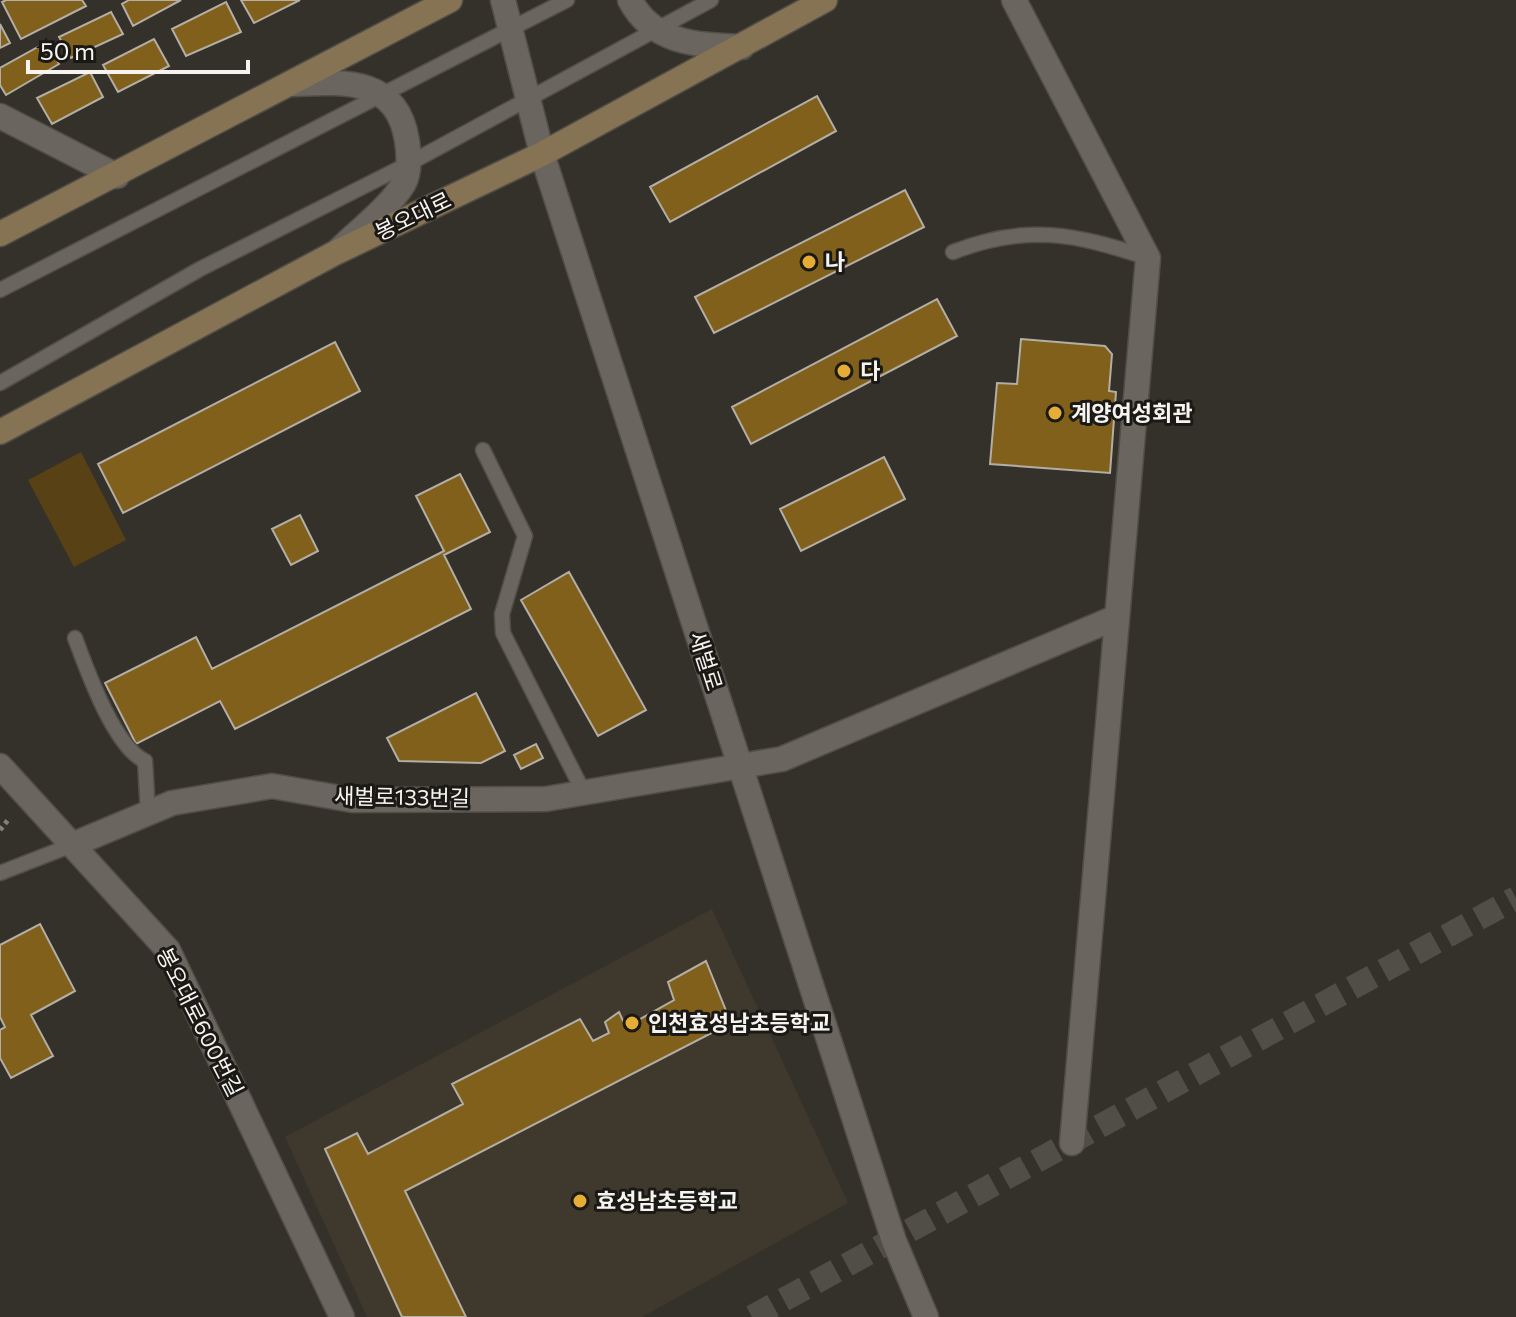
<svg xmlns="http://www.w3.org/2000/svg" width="1516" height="1317" viewBox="0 0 1516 1317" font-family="Commissioner,'Noto Sans KR',sans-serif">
<rect width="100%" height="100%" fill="#34312a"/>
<path fill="#3f382c" d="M712,909l136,294 -206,114h-275l-82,-180z"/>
<path fill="#584114" d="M81,452l45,88 -52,27 -46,-87z"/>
<path fill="#81601c" stroke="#b3aea6" stroke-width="2" d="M6,0h76l4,6 -65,33 -19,-37z
M129,0h52l-48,26 -11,-22z
M241,0h59l-46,23z
M226,2l15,30 -55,24 -14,-27z
M111,12l12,22 -52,24 -12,-21z
M0,24l10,19 -10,5z
M154,39l15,27 -51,26 -15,-27z
M45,43l14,21 -53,31 -6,-10v-17z
M90,72l13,25 -51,27 -15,-26z
M817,96l19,35 -166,91 -20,-35z
M905,190l19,37 -210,106 -19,-36z
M937,299l20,37 -206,108 -19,-37z
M1021,339l84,7 7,8 -3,37 7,1 -6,81 -120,-9 7,-81 20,1z
M335,342l25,49 -237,122 -25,-49z
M884,457l21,42 -104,52 -21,-42z
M460,474l30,58 -46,23 27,54 -236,120 -15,-28 -84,43 -31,-61 91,-46 16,32 232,-118 -28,-55z
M300,515l18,36 -27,14 -19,-36z
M569,572l77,138 -48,26 -77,-136z
M476,693l29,58 -24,12 -82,-2 -12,-23z
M536,744l7,14 -22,11 -7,-14z
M40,924l35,67 -44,24 22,41 -42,22 -11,-20v-28l5,-3 -5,-10v-72z
M706,961l25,62 -326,168 61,126h-64l-77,-168 32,-16 11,21 95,-50 -11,-20 128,-65 13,22 16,-8 -4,-11 14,-10 7,15 48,-27 -6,-18z"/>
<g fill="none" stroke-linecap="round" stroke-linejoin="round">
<path stroke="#514e48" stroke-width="24" stroke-dasharray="24 12" stroke-linecap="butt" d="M752,1317l764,-419"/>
<g stroke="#514e47" stroke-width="17">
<path id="service" d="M953,252c74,-29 123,-18 195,6
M0,290l567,-290
M0,383l200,-114 208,-105 303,-164
M483,450l42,86 -23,78 1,19 81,160
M75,638c12,32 39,109 70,123l3,52
M0,873l72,-28"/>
</g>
<g stroke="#514e47" stroke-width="27">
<path id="minor" d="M1014,0l134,258 -76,885
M0,116l117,60
M0,766l168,184 174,367
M72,845l100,-42 100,-17 80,14 194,-1 236,-40 335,-142"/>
</g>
<g stroke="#514e47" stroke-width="27">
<path id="tertiary" d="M503,0l39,154 352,1087 32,76
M630,0c23,44 68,45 112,47
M291,84c51,-2 106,-8 116,57 2,12 3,31 -3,42 -15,25 -44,46 -64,66"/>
</g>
<g stroke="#514e47" stroke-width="27">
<path id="secondary" d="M0,234l450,-234
M0,432l335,-179 207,-99 283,-154"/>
</g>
<path stroke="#83807a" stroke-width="5" stroke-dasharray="4 4" stroke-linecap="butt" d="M0,830l8,-10"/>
<use href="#service" stroke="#6a655e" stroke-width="14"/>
<use href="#minor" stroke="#6a655e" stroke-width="24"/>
<use href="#tertiary" stroke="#6a655e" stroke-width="24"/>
<use href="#secondary" stroke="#857354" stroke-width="24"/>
</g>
<g fill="#e5ad36" stroke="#1b1916" stroke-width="3">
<circle cx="809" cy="262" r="8"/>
<circle cx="844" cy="371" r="8"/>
<circle cx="1055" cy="413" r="8"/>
<circle cx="632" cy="1023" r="8"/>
<circle cx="580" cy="1201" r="8"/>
</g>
<g text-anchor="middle" stroke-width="6" stroke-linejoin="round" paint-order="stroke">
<g font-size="22" fill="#f7f4f0" stroke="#1b1916">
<text transform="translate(413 216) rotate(-26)" y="8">봉오대로</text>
<text transform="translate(706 661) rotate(72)" y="8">새벌로</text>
<text transform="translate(402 797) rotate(1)" y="8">새벌로133번길</text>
<text transform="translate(200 1022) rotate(63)" y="8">봉오대로600번길</text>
</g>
<g font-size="22" font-weight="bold" fill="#f7f4f0" stroke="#1b1916" text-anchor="start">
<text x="825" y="270">나</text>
<text x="860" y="379">다</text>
<text x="1071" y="421">계양여성회관</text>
<text x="648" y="1031">인천효성남초등학교</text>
<text x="596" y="1209">효성남초등학교</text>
</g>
</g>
<path d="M28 60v12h220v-12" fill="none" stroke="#f7f4f0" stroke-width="4"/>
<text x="40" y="60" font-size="24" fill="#f7f4f0" stroke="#1b1916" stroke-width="6" paint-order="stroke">50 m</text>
</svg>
